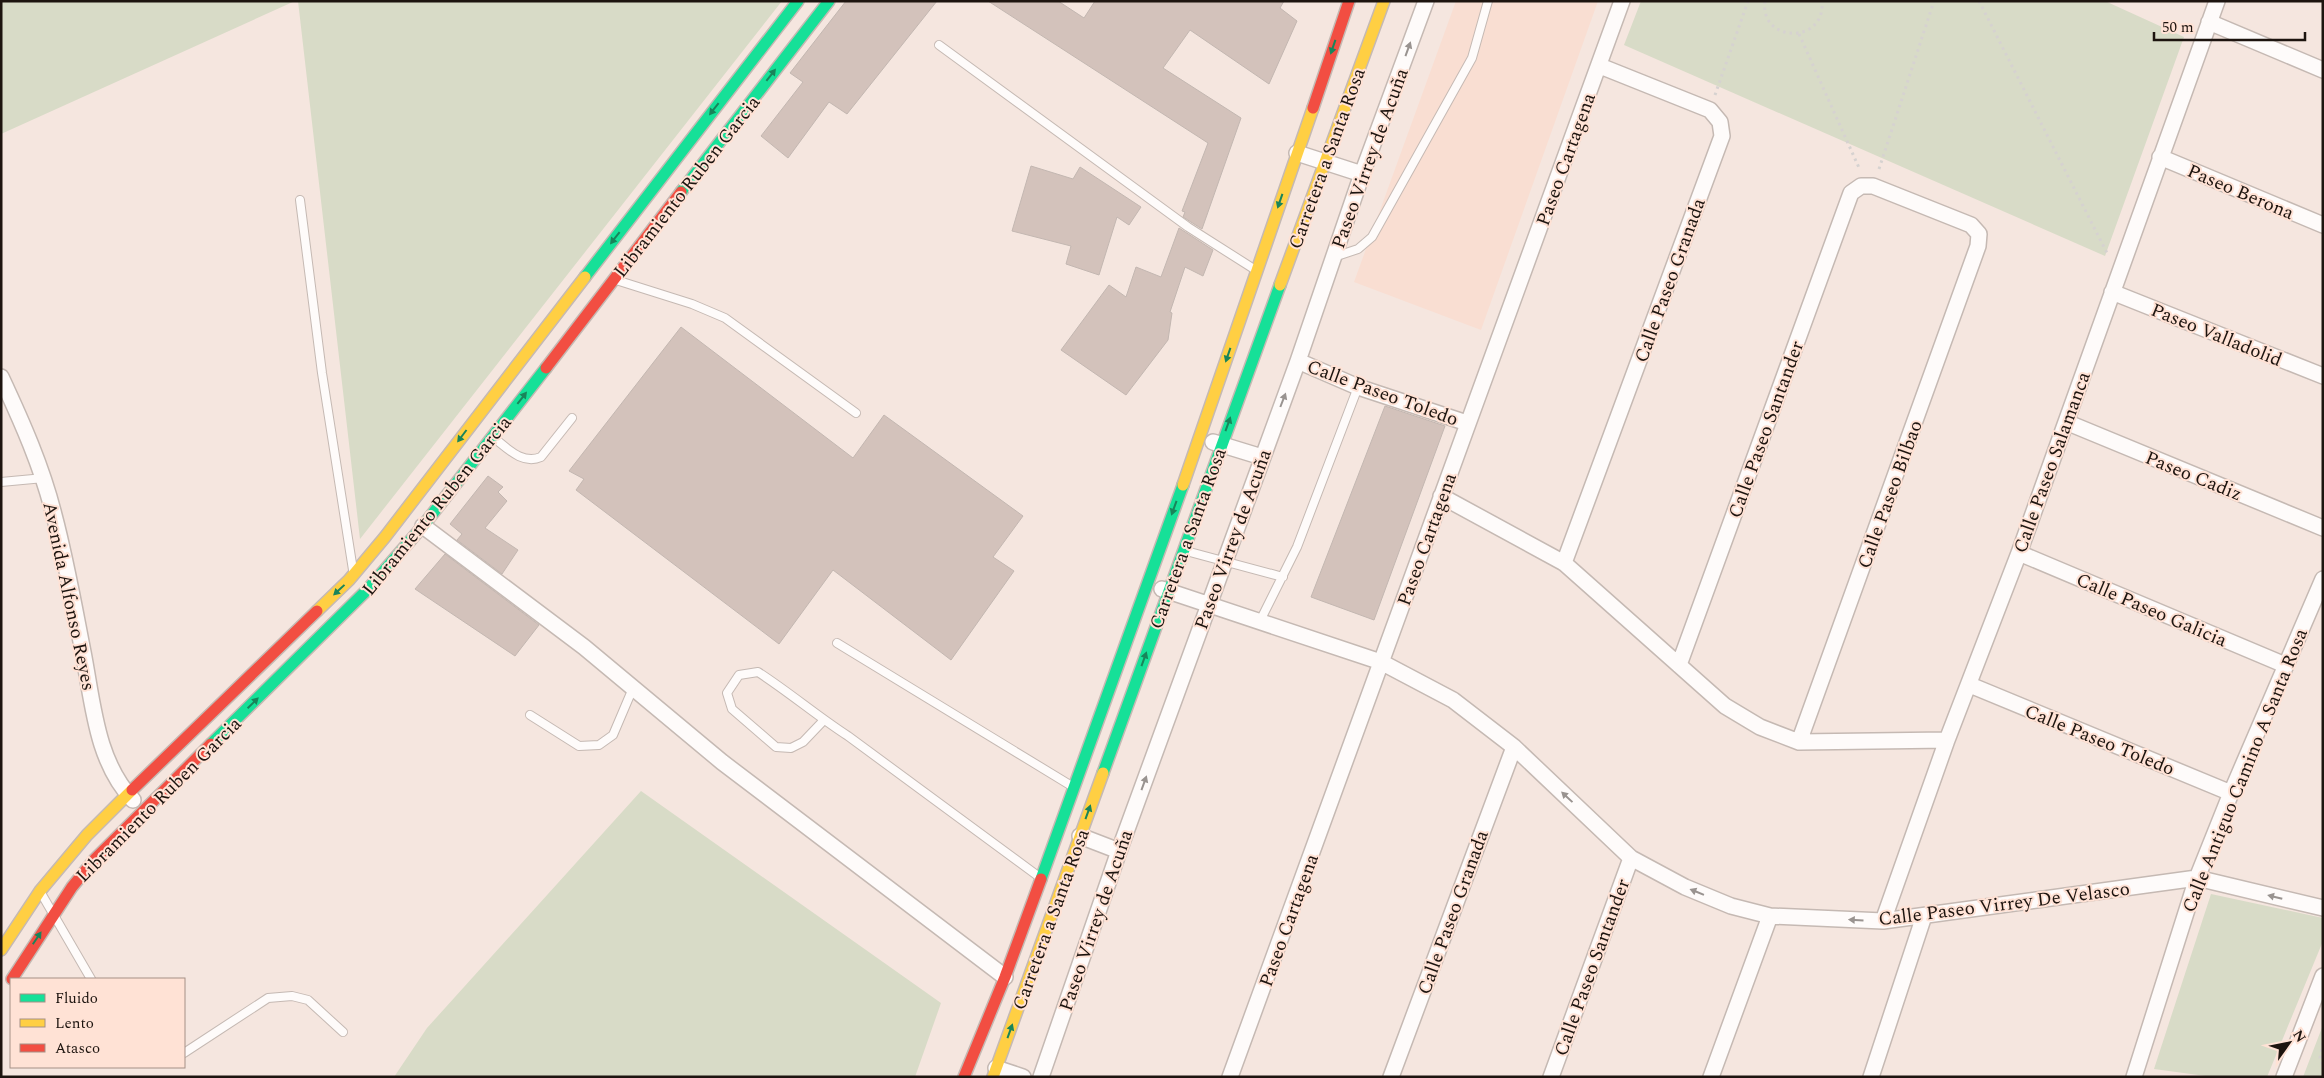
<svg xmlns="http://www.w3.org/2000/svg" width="2324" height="1078" viewBox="0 0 2324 1078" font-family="Spectral,serif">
<rect width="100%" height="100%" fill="#f5e6df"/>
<path fill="#f9ded2" d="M1456,1h142l-117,329 -127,-48z"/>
<path fill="#d8dbc7" d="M1,1h294l-294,133z
M298,1h484l-422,538z
M1641,1h464l79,36 -79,219 -481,-211z
M641,791l300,212 -26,74h-521l33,-49z
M2211,894l112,24v23l-56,136h-54l-59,-8z
M2323,1025v52h-20z"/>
<path fill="#d3c2bb" stroke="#c3b7b1" d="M846,1h91l-90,113 -18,-12 -41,56 -27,-22 42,-54 -13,-9z
M988,1h70l26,17 11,-17h189l-4,7 17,13 -28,63 -79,-54 -27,38 78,50 -39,111 -19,-12 2,-5 -3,-1 26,-68z
M1031,166l42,13 7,-12 61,40 -12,18 -12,-8 -18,58 -33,-11 5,-18 -59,-15z
M1179,228l34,22 -10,26 -18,-9 -15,45 2,1 -4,27 -42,55 -65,-45 48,-65 17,12 10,-30 25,10z
M681,327l172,131 31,-43 139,101 -30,41 21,14 -63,89 -118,-90 -54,74 -203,-154 8,-11 -15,-8z
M1385,406l60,20 -71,194 -63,-23z
M488,476l15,11 -5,5 9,9 -22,27 33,22 -16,24 -45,-34 5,-6 -12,-10z
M445,554l94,71 -24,31 -100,-67z"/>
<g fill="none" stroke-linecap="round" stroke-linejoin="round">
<g stroke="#c5b9b3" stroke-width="10">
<path id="lane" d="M939,45l249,182 66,42
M300,200l22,173 31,197
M1334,257l24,-8 14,-12 100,-179 16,-57
M616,280l76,24 33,14 131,95
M494,438c14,11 29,27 47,19l31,-39
M1,482l43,-4
M1186,551l97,26
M1260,621l37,-74 61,-160
M837,643l233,142
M530,715l49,31 20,-1 14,-10 20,-47
M824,720l-21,22 -12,6 -15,-1 -44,-38 -5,-16 12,-18 19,-3c31,20 59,44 90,64l190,140
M41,893l50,86
M184,1053l84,-55 24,-2 16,4 35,32"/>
</g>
<g stroke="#c5b9b3" stroke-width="18">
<path id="street" d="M2209,22l114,48
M1297,153l65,21
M2160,157l163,68
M2112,292l211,84
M1298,361l60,26 109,36
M1,377c21,45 41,90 53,138 12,45 20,91 29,137 10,51 13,109 50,148
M2066,422l257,106
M1213,442l49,15
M1441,496l123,67 161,143 35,21 39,15 148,-2
M423,526l161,121 138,115 283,215
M2019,553l266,112
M1564,563l158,-427 -2,-14 -10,-12 -110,-44
M1162,589l219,73 72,38 61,47 117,111 54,29 46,19 39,10 113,5 314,-43 126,30
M1679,665l172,-472 10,-7h12l98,39 8,9 -1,12 -179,496
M1970,685l261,108
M1080,836l39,15
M1883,921l64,-181 72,-187 198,-552
M996,1068l27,9
M1041,1077l78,-226 179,-490 64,-187 64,-173
M1230,1077l392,-1076
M1391,1077l123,-330
M1551,1077l80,-219
M1711,1077l59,-161
M1871,1077l53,-161
M2134,1077l63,-199 34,-85 92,-214
M2284,1077l39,-101"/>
</g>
<g stroke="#c5b9b3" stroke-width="14">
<path id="fast" d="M681,192l148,-191
M585,277l213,-276
M211,744l156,-154 56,-64 123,-158
M1103,773l177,-488
M1041,879l142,-394"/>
</g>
<g stroke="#c5b9b3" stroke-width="14">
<path id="slow" d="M1280,285l104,-284
M1183,485l130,-377
M317,611l32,-31 36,-43 200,-260
M1,950l39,-59 47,-56 45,-45
M993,1077l110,-304"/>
</g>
<g stroke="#c5b9b3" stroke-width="14">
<path id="jam" d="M1313,108l36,-107
M546,368l135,-176
M132,790l185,-179
M12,979l60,-92 23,-28 116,-115
M964,1077l41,-100 36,-98"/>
</g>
<path stroke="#d6d2d0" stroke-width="3" stroke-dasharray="2.5 4" stroke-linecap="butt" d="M1765,1c-6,42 61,44 57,0
M1979,1l129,254
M1799,34l61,136
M1715,95l33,-94
M1879,169l55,-168
M2323,1043l-3,15 3,7"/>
<use href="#lane" stroke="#fefbfa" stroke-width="8"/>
<use href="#street" stroke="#fefbfa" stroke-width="15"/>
<use href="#fast" stroke="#16e098" stroke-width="11"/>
<use href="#slow" stroke="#ffcf43" stroke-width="11"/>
<use href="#jam" stroke="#f24e42" stroke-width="11"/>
</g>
<defs><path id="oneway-solid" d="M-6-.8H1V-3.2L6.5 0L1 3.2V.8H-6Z" transform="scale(1.25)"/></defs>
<g fill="#19845a">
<use href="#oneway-solid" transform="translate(1333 47) rotate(109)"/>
<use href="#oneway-solid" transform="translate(771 75) rotate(-52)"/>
<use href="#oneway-solid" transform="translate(714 109) rotate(128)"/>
<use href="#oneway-solid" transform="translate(1280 201) rotate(109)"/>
<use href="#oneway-solid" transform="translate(615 238) rotate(128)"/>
<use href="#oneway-solid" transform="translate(1228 355) rotate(109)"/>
<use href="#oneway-solid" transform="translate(522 398) rotate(-52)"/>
<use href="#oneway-solid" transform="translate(1228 424) rotate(-70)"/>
<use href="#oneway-solid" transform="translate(462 436) rotate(127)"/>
<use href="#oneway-solid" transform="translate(1174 508) rotate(110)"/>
<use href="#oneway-solid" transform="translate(339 590) rotate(137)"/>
<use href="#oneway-solid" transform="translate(1144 659) rotate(-70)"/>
<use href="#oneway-solid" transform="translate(253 703) rotate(-44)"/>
<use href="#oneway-solid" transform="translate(1088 812) rotate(-70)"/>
<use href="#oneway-solid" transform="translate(37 938) rotate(-56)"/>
<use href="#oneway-solid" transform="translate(1010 1031) rotate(-70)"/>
</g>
<g fill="#999390">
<use href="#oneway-solid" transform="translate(1408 49) rotate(-70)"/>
<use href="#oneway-solid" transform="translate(1283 400) rotate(-69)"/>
<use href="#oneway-solid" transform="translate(1144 783) rotate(-70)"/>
<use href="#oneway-solid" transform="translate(1567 797) rotate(-137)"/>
<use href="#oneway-solid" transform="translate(1697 892) rotate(-158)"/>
<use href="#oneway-solid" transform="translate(2275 897) rotate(-166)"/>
<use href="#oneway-solid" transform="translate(1856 920) rotate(-177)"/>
</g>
<g text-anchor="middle" stroke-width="4" stroke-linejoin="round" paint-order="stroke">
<g font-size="19" fill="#1d140f" stroke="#ffe2d5">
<text transform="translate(1326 158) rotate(-70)" y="7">Carretera a Santa Rosa</text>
<text transform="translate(1369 158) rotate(-70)" y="7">Paseo Virrey de Acuña</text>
<text transform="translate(1565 159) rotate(-70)" y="7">Paseo Cartagena</text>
<text transform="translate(686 186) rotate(-52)" y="7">Libramiento Ruben Garcia</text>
<text transform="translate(2241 191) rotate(23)" y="7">Paseo Berona</text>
<text transform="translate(1669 280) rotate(-70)" y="7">Calle Paseo Granada</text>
<text transform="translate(2217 334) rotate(22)" y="7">Paseo Valladolid</text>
<text transform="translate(1383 392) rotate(20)" y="7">Calle Paseo Toledo</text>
<text transform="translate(1765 429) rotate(-70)" y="7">Calle Paseo Santander</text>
<text transform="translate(2051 462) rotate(-70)" y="7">Calle Paseo Salamanca</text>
<text transform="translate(2194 475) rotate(22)" y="7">Paseo Cadiz</text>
<text transform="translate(1889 494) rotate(-70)" y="7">Calle Paseo Bilbao</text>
<text transform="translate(436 505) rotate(-51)" y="7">Libramiento Ruben Garcia</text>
<text transform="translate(1187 538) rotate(-70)" y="7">Carretera a Santa Rosa</text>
<text transform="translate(1232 539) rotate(-70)" y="7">Paseo Virrey de Acuña</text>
<text transform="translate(1426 539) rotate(-70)" y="7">Paseo Cartagena</text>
<text transform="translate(70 596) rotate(78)" y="7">Avenida Alfonso Reyes</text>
<text transform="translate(2152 609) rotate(23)" y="7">Calle Paseo Galicia</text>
<text transform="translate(2100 739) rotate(22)" y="7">Calle Paseo Toledo</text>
<text transform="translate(2244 770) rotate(-68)" y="7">Calle Antiguo Camino A Santa Rosa</text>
<text transform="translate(158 799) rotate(-45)" y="7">Libramiento Ruben Garcia</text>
<text transform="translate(2004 903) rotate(-7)" y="7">Calle Paseo Virrey De Velasco</text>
<text transform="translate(1452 912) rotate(-70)" y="7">Calle Paseo Granada</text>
<text transform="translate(1050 919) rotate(-70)" y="7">Carretera a Santa Rosa</text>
<text transform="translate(1095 920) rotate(-71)" y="7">Paseo Virrey de Acuña</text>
<text transform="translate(1288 920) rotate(-70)" y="7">Paseo Cartagena</text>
<text transform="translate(1591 967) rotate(-70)" y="7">Calle Paseo Santander</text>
</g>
</g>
<rect width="2324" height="1078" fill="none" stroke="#1d140f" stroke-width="5"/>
<rect x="10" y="978" width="175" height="90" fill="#ffe2d5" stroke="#a59086"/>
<rect x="20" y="994" width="25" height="8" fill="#16e098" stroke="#a59086"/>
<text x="55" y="1003" font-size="15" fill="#1d140f">Fluido</text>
<rect x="20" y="1019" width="25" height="8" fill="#ffcf43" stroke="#a59086"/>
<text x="55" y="1028" font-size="15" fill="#1d140f">Lento</text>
<rect x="20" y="1044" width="25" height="8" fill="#f24e42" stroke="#a59086"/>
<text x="55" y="1053" font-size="15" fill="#1d140f">Atasco</text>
<g transform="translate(2289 1043) rotate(57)" stroke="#ffe2d5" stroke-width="4" paint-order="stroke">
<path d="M0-4L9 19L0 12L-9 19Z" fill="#1d140f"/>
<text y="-8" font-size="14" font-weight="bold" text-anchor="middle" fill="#1d140f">N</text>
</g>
<path d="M2154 32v8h151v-8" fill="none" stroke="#1d140f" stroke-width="2.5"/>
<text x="2162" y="32" font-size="15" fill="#1d140f" stroke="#ffe2d5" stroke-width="4" paint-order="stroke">50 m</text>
</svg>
